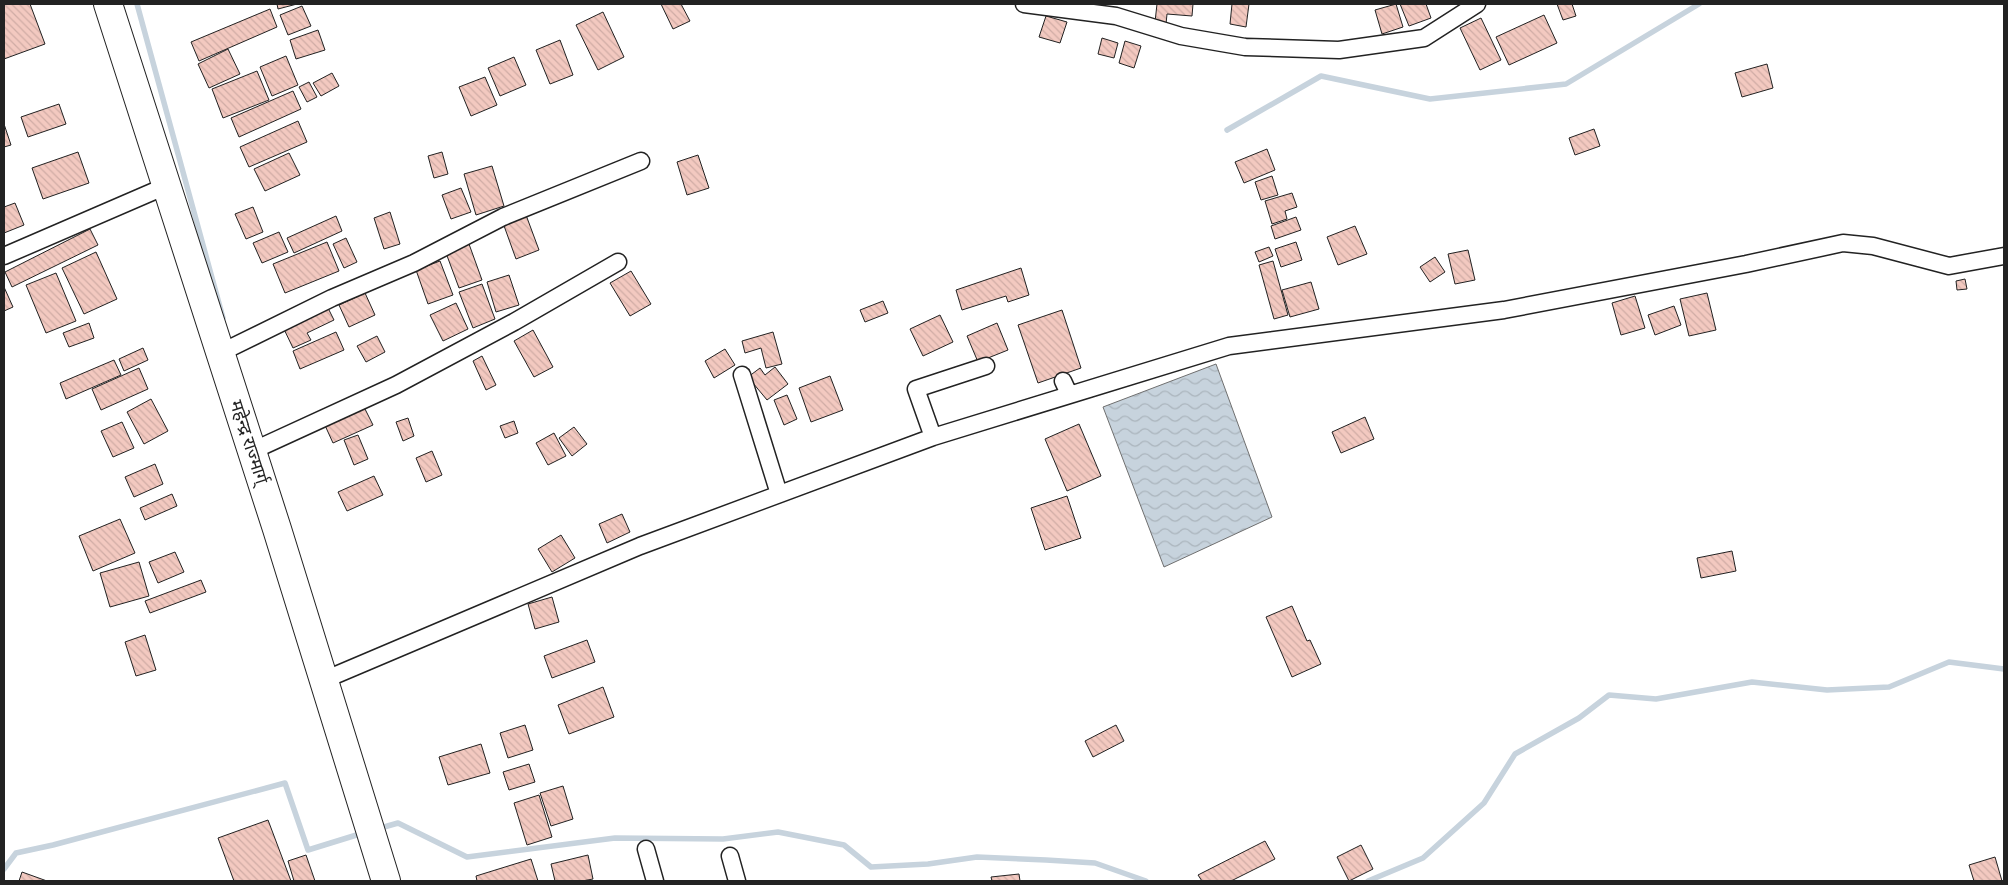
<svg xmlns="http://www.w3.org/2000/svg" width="2008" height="885" viewBox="0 0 2008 885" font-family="'Source Sans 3','Noto Sans Devanagari',sans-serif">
<defs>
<pattern id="water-waves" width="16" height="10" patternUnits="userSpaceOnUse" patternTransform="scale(1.25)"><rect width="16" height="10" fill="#c7d3dd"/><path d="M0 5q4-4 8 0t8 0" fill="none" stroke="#abb5bd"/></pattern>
<pattern id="building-back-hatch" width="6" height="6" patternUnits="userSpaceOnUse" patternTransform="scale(1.25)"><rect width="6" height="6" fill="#f3c9c0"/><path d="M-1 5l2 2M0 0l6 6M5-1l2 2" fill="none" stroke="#d0aca5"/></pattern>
</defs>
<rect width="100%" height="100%" fill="#fff"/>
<path fill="url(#water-waves)" stroke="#6f6f6f" d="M1216,364l56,153 -108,50 -61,-160z"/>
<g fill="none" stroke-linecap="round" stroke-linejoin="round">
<path stroke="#c7d3dd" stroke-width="5.5" d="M137,4l86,314
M1227,130l94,-54 109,23 136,-15 133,-80
M377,829l21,-6 69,34 148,-19 108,1 55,-7 66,13 27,22 57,-3 49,-7 69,3 49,3 51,18
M4,869l12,-16 37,-8 232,-62 23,67 55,-17
M1368,881l55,-23 61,-55 31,-49 64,-36 30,-23 47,4 96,-17 75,8 62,-3 60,-25 55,7"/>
</g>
<path fill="url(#building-back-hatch)" stroke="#222" d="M4,4h26l15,40 -41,15z
M277,4h20l-19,5z
M661,4h20l9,17 -17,8z
M1157,4h36l-1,12 -25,-2 -1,10 -11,-2z
M1232,4h17l-3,23 -16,-3z
M1396,4l7,23 -21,7 -7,-24z
M1400,4h26l5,14 -22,8z
M1557,4h15l4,12 -13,4z
M302,6l9,20 -23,9 -8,-20z
M270,9l7,18 -78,34 -8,-19z
M603,12l21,45 -26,13 -22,-45z
M1544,15l13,28 -48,22 -13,-28z
M1046,16l21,6 -7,21 -21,-6z
M1481,18l20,42 -21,10 -20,-42z
M318,30l7,20 -29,9 -6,-19z
M1102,38l16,5 -4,15 -16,-4z
M560,40l13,35 -23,9 -14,-34z
M1125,41l16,5 -7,22 -15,-5z
M228,49l12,25 -31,14 -11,-24z
M286,56l12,29 -26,11 -12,-29z
M514,57l12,28 -26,11 -12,-28z
M1767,64l6,24 -31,9 -7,-24z
M257,71l12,29 -46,18 -11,-29z
M332,73l7,13 -18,10 -8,-13z
M485,77l12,28 -26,11 -12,-29z
M309,82l8,15 -10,5 -8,-15z
M293,91l8,18 -62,28 -8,-19z
M59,104l7,20 -38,13 -7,-20z
M298,121l9,21 -58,25 -9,-20z
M4,124l7,21 -7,2z
M1594,129l6,17 -25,9 -6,-17z
M1267,149l8,21 -31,13 -9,-21z
M78,152l11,31 -46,16 -11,-31z
M442,152l6,22 -14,4 -6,-22z
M289,153l11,22 -35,16 -11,-22z
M698,155l11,33 -22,7 -10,-33z
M492,166l12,40 -28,9 -12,-41z
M1272,176l6,19 -17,5 -6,-18z
M461,188l10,24 -20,7 -9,-24z
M1292,193l5,14 -12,4 2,8 -15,5 -7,-23z
M15,203l9,22 -20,8v-26z
M253,207l10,25 -17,7 -11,-25z
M390,212l10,32 -16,5 -10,-31z
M526,215l13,35 -23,9 -13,-36z
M336,216l6,15 -48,22 -7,-15z
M1296,217l5,13 -26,9 -4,-13z
M1355,226l12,28 -29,11 -11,-28z
M90,229l8,16 -86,42 -7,-15z
M279,232l9,20 -26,11 -9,-20z
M346,238l11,24 -13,6 -11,-24z
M327,242l12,29 -54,22 -12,-29z
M1296,242l6,18 -21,7 -6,-18z
M469,244l13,36 -23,8 -13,-35z
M1269,247l4,9 -14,6 -4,-10z
M1468,250l7,30 -20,4 -7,-30z
M96,252l21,47 -33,15 -22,-46z
M1435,257l10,15 -15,10 -10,-15z
M440,261l13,34 -25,9 -12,-34z
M1273,261l15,54 -14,4 -15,-54z
M1021,268l8,27 -21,7 -2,-6 -44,14 -6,-20z
M631,271l20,33 -21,12 -20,-33z
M56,273l20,48 -30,12 -20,-48z
M509,275l10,30 -23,7 -9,-30z
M1965,279l2,10 -10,1 -1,-9z
M1311,282l8,27 -29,8 -8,-27z
M482,284l13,35 -22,9 -14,-36z
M4,287l9,20 -9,4z
M365,293l10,22 -26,12 -10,-22z
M1707,293l9,37 -27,6 -9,-37z
M1635,296l10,32 -24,7 -9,-32z
M883,301l5,12 -23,9 -5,-12z
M456,303l12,26 -25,12 -13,-26z
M326,304l8,16 -27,13 4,7 -18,8 -11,-23z
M1674,306l7,19 -26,10 -7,-20z
M1062,310l19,58 -43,15 -20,-58z
M940,315l13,27 -30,14 -13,-27z
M89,323l5,15 -25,9 -6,-14z
M997,323l11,27 -30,12 -11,-26z
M533,330l20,37 -19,10 -20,-36z
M336,332l8,18 -44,19 -7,-18z
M773,332l9,32 -16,4 -5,-20 -16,5 -3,-12z
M377,336l8,16 -19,10 -9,-16z
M143,348l5,12 -24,11 -5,-12z
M725,349l10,16 -21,13 -9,-17z
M482,356l14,29 -10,5 -13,-29z
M114,360l7,15 -55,24 -6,-16z
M775,367l13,17 -21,16 -19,-23 12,-9 5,7z
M139,368l9,21 -47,21 -9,-21z
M830,376l13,34 -32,12 -12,-34z
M787,395l10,24 -13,6 -10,-25z
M151,399l17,32 -24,13 -17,-32z
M362,403l11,22 -40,18 -10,-22z
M1365,417l9,22 -33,14 -9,-21z
M408,418l6,18 -11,5 -7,-19z
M514,421l4,12 -13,5 -5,-12z
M122,422l12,26 -21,9 -12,-26z
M1079,424l22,52 -34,15 -22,-52z
M574,427l13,17 -15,12 -13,-18z
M554,433l12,23 -18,9 -12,-22z
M358,435l10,24 -14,6 -10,-25z
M432,451l10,24 -16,7 -10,-24z
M155,464l8,20 -29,13 -9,-20z
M374,476l9,19 -36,16 -9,-19z
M172,494l5,12 -32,14 -5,-12z
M1067,496l14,42 -36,12 -14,-42z
M622,514l8,18 -23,11 -8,-19z
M120,519l15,34 -42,18 -14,-35z
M561,535l14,23 -23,14 -14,-23z
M1732,551l4,20 -35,7 -4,-20z
M175,552l9,20 -26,11 -9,-21z
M139,562l10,34 -39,11 -10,-34z
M201,580l5,12 -56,21 -5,-12z
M552,597l7,25 -24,7 -7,-25z
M1292,606l15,35 3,-1 11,24 -29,13 -26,-60z
M145,635l11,35 -20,6 -11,-34z
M587,640l8,22 -43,16 -8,-22z
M603,687l11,30 -45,17 -11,-29z
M525,725l8,25 -25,8 -8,-25z
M1116,725l8,16 -31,16 -8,-16z
M481,744l9,29 -42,12 -9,-28z
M529,764l6,18 -26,8 -6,-18z
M563,786l10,33 -22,7 -11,-33z
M539,795l13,42 -25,8 -13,-42z
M268,820l23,61h-57l-16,-43z
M1265,841l10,18 -44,22h-29l-4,-6z
M1361,845l12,24 -24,12 -12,-24z
M306,855l9,26h-21l-6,-20z
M588,855l5,24 -11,2h-27l-4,-17z
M1995,857l7,24h-28l-5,-16z
M531,859l7,22h-61l-1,-5z
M22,872l25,9h-28z
M1019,874l1,7h-28l-1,-4z"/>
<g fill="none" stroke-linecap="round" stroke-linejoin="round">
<g stroke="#222" stroke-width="19">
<path id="minor" d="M1024,4l92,12 65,20 64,11 94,3 85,-12 53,-34
M4,256l162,-70
M220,353l112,-55 82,-35 89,-46 138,-56
M742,375l37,119
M1063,381l6,13
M933,437l-17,-48 70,-23
M252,451l144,-66 118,-63 104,-60
M324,680l316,-134 293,-109 296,-91 275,-36 242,-46 97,-21 30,3 76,20 55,-10
M646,849l9,32
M730,856l7,25"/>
</g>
<g stroke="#222" stroke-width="30">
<path id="trunk" d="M108,4l169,525 109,352"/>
</g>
<use href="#minor" stroke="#fff" stroke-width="16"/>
<use href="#trunk" stroke="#fff" stroke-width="28"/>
</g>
<g text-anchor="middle" stroke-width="4" stroke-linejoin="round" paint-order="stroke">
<g font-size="18" fill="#222" stroke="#fff">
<text transform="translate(249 442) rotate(72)" y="6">महेन्द्र राज्मार्ग्</text>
</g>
</g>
<rect width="2008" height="885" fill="none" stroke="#222222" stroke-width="10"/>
</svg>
